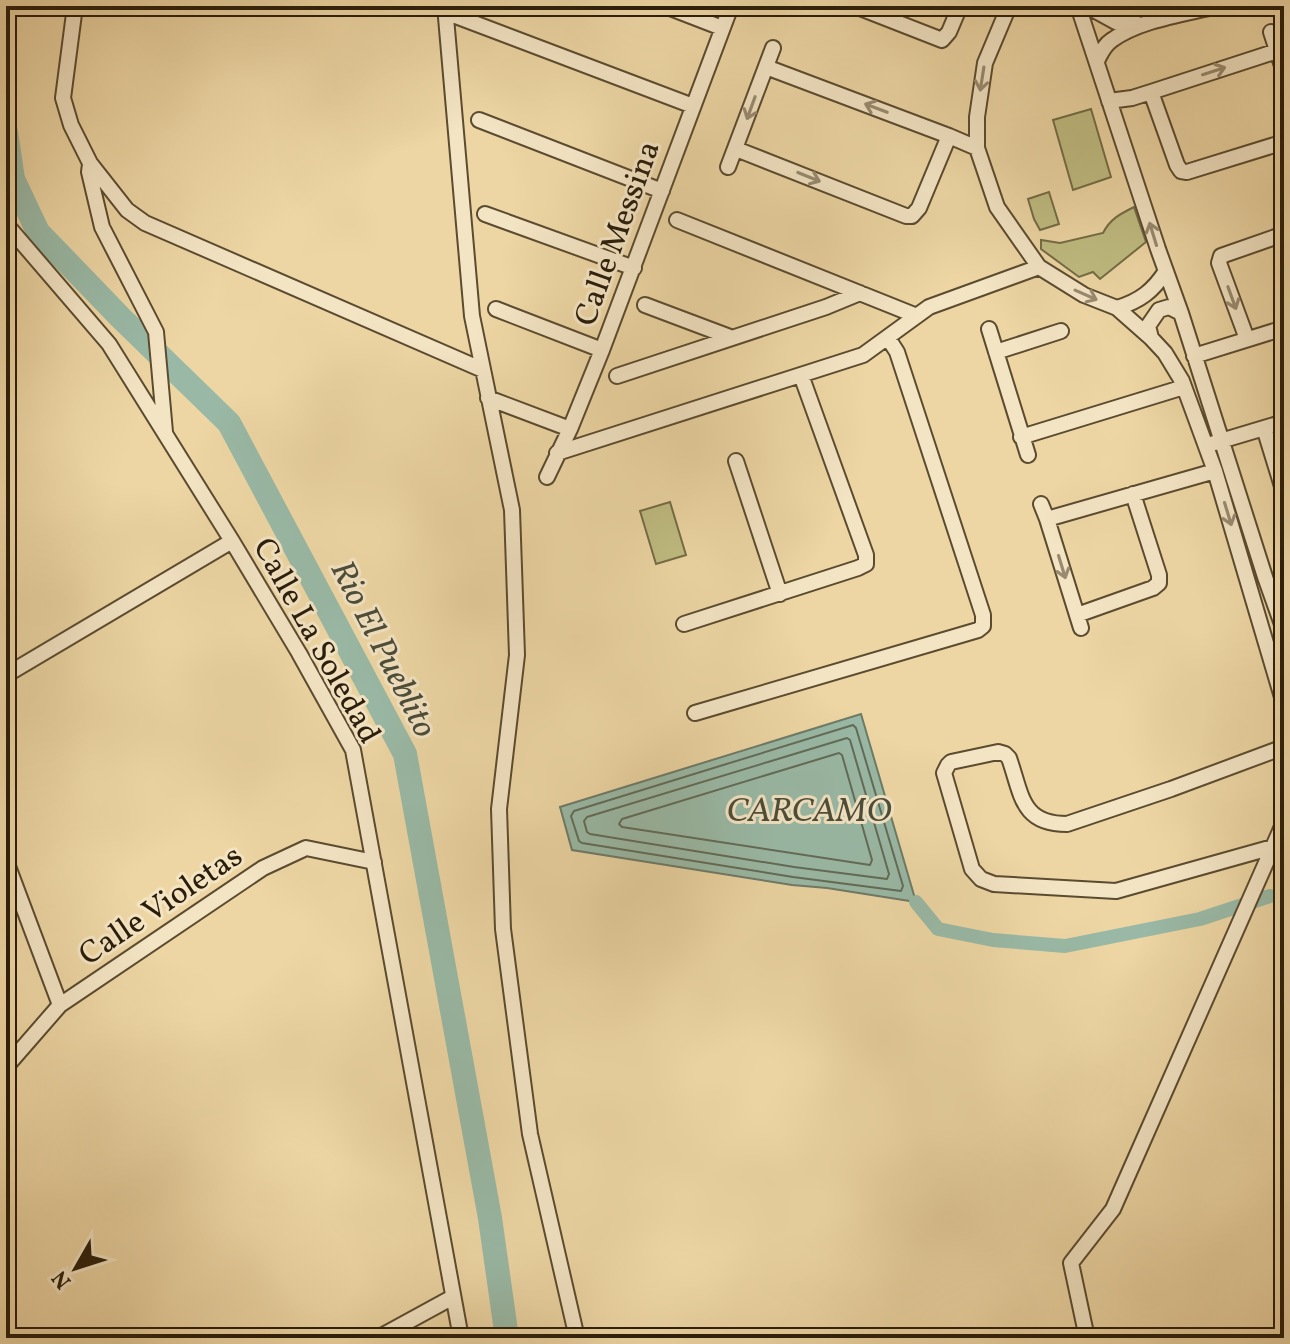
<svg xmlns="http://www.w3.org/2000/svg" width="1290" height="1344" viewBox="0 0 1290 1344" font-family="Vollkorn,serif">
<rect width="100%" height="100%" fill="#edd6a4"/>
<filter id="stains"><feTurbulence type="fractalNoise" baseFrequency=".0025" numOctaves="4"/><feColorMatrix values="0 0 0 0 .2 0 0 0 0 .09 0 0 0 0 .02 0 0 0 .5 -.17"/></filter>
<radialGradient id="worn" r=".72"><stop offset=".6" stop-color="#630" stop-opacity="0"/><stop offset="1" stop-color="#630" stop-opacity=".3"/></radialGradient>
<path fill="#bfbc81" stroke="#746c46" stroke-width="2" d="M1091,109l20,68 -38,13 -20,-70z
M1049,192l10,32 -19,6 -6,-11 -6,-20z
M1134,207l12,35 -46,37 -7,-7 -14,5 -38,-28v-9l19,3 43,-10c7,-14 17,-19 31,-26z
M670,502l16,53 -30,9 -16,-53z"/>
<path fill="#99b9a6" stroke="#6d7b68" stroke-width="2" d="M861,714l55,188 -89,-14 -35,-3 -220,-35 -12,-43z"/>
<g fill="none" stroke-linecap="round" stroke-linejoin="round">
<path stroke="#626b58" stroke-width="2" d="M853,725l3,3 47,158 -2,5 -108,-14 -211,-34 -3,-2 -8,-25 3,-5z
M847,738l3,2 39,134 -2,5 -93,-12 -204,-33 -3,-2 -3,-11 3,-4z
M839,753l3,2 30,105 -2,5 -248,-38 -3,-3 3,-5z"/>
<path stroke="#99b9a6" stroke-width="14" d="M916,902l22,27 55,11 72,6 135,-27 70,-23"/>
<path stroke="#99b9a6" stroke-width="24" d="M6,132l7,47 25,53 82,85 109,106 176,331 85,464 17,120"/>
<g stroke="#5b4b30" stroke-width="18">
<path id="minor" d="M75,6l-12,92 8,27 19,38 37,47 18,13 338,147
M445,6l27,310 40,194 5,145 -18,154 4,120 27,205 47,204
M665,6l57,22
M855,6l87,34 7,-8 11,-26
M1009,6l-24,57 -8,54v31l20,59 42,60 45,28 33,13 34,30 14,15 17,28 33,90 69,233
M1078,6l80,243 23,64 84,264 19,53
M1087,6l29,16 22,2
M445,12l248,94
M1271,32l13,40
M1097,61c4,-8 7,-16 15,-21 27,-20 73,-26 105,-34
M766,67l183,69 28,12
M1151,92l26,73 4,6 6,1 97,-30
M1109,101l23,-3 19,-6 126,-41
M479,120l183,71
M736,149l170,67h6l7,-8 30,-72
M90,164l-1,8 13,55 54,105 9,100
M728,167l45,-119
M485,214l149,54
M677,220l240,96
M6,224l103,120 123,197 67,112 54,97 108,588
M645,305l85,32
M1117,308c23,-7 36,-17 49,-37
M496,309l106,41
M989,329l39,126
M1151,338l-3,-12 11,-16 10,-3 12,6
M1247,339l-28,-76 2,-7 63,-22
M996,352l65,-21
M1194,356l90,-28
M617,376l209,-69 34,-14
M488,398l82,31
M1264,428l20,65
M1021,437l163,-50
M1214,443l70,-21
M557,453l306,-98 66,-48 110,-40
M736,461l44,133
M547,477l23,-48 32,-79 129,-344
M1041,504l6,15 34,109
M1047,519l168,-48
M1077,615l76,-27 6,-5v-8l-26,-81
M684,624l174,-56 8,-4v-9l-65,-180
M6,675l226,-134
M695,713l283,-83 5,-4v-11l-86,-263 -9,-14
M1273,847l-157,44 -122,-7 -13,-5 -9,-10 -28,-96 4,-8 3,-3 47,-10 7,2 4,4c13,37 12,66 58,66l104,-35 113,-42
M6,861l54,144
M6,1067l54,-62 203,-137 43,-20 68,14
M378,1338l75,-41
M1087,1338l-16,-75 42,-54 171,-387"/>
</g>
<use href="#minor" stroke="#f3e4c4" stroke-width="14"/>
</g>
<defs><path id="oneway-shaft" d="M-6 0H5M1.5-3L5.5 0L1.5 3" fill="none" stroke-width="1.6" stroke-linecap="round" stroke-linejoin="round" transform="scale(2)"/></defs>
<g stroke="#998a70">
<use href="#oneway-shaft" transform="translate(1214 71) rotate(-18)"/>
<use href="#oneway-shaft" transform="translate(982 79) rotate(99)"/>
<use href="#oneway-shaft" transform="translate(751 108) rotate(110)"/>
<use href="#oneway-shaft" transform="translate(876 108) rotate(-159)"/>
<use href="#oneway-shaft" transform="translate(809 177) rotate(22)"/>
<use href="#oneway-shaft" transform="translate(1153 234) rotate(-107)"/>
<use href="#oneway-shaft" transform="translate(1086 295) rotate(24)"/>
<use href="#oneway-shaft" transform="translate(1232 298) rotate(70)"/>
<use href="#oneway-shaft" transform="translate(1228 514) rotate(73)"/>
<use href="#oneway-shaft" transform="translate(1062 567) rotate(73)"/>
</g>
<g text-anchor="middle" stroke-width="6" stroke-linejoin="round" paint-order="stroke">
<g font-size="32" fill="#2a1d0a" stroke="#f3e4c4">
<text transform="translate(616 233) rotate(-70)" y="11">Calle Messina</text>
<text transform="translate(318 640) rotate(61)" y="11">Calle La Soledad</text>
<text transform="translate(160 904) rotate(-34)" y="11">Calle Violetas</text>
</g>
<g font-size="34" font-style="italic" fill="#4b4c39" stroke="#f3e4c4">
<text transform="translate(385 648) rotate(63)" y="12">Rio El Pueblito</text>
<text x="809" y="821">CARCAMO</text>
</g>
</g>
<rect width="1290" height="1344" fill="none" stroke="#edd6a4" stroke-width="32"/>
<rect x="8" y="8" width="1274" height="1328" fill="none" stroke="#2a1d0a" stroke-width="4"/>
<rect x="16" y="16" width="1258" height="1312" fill="none" stroke="#2a1d0a" stroke-width="2"/>
<g transform="translate(76 1268) rotate(231)" stroke="#f3e4c4" stroke-width="6" paint-order="stroke">
<path d="M0-6L14 30L0 20L-14 30Z" fill="#2a1d0a"/>
<text y="-12" font-size="22" font-weight="bold" text-anchor="middle" fill="#2a1d0a">N</text>
</g>
<rect width="100%" height="100%" filter="url(#stains)"/>
<rect width="100%" height="100%" fill="url(#worn)"/>
</svg>
